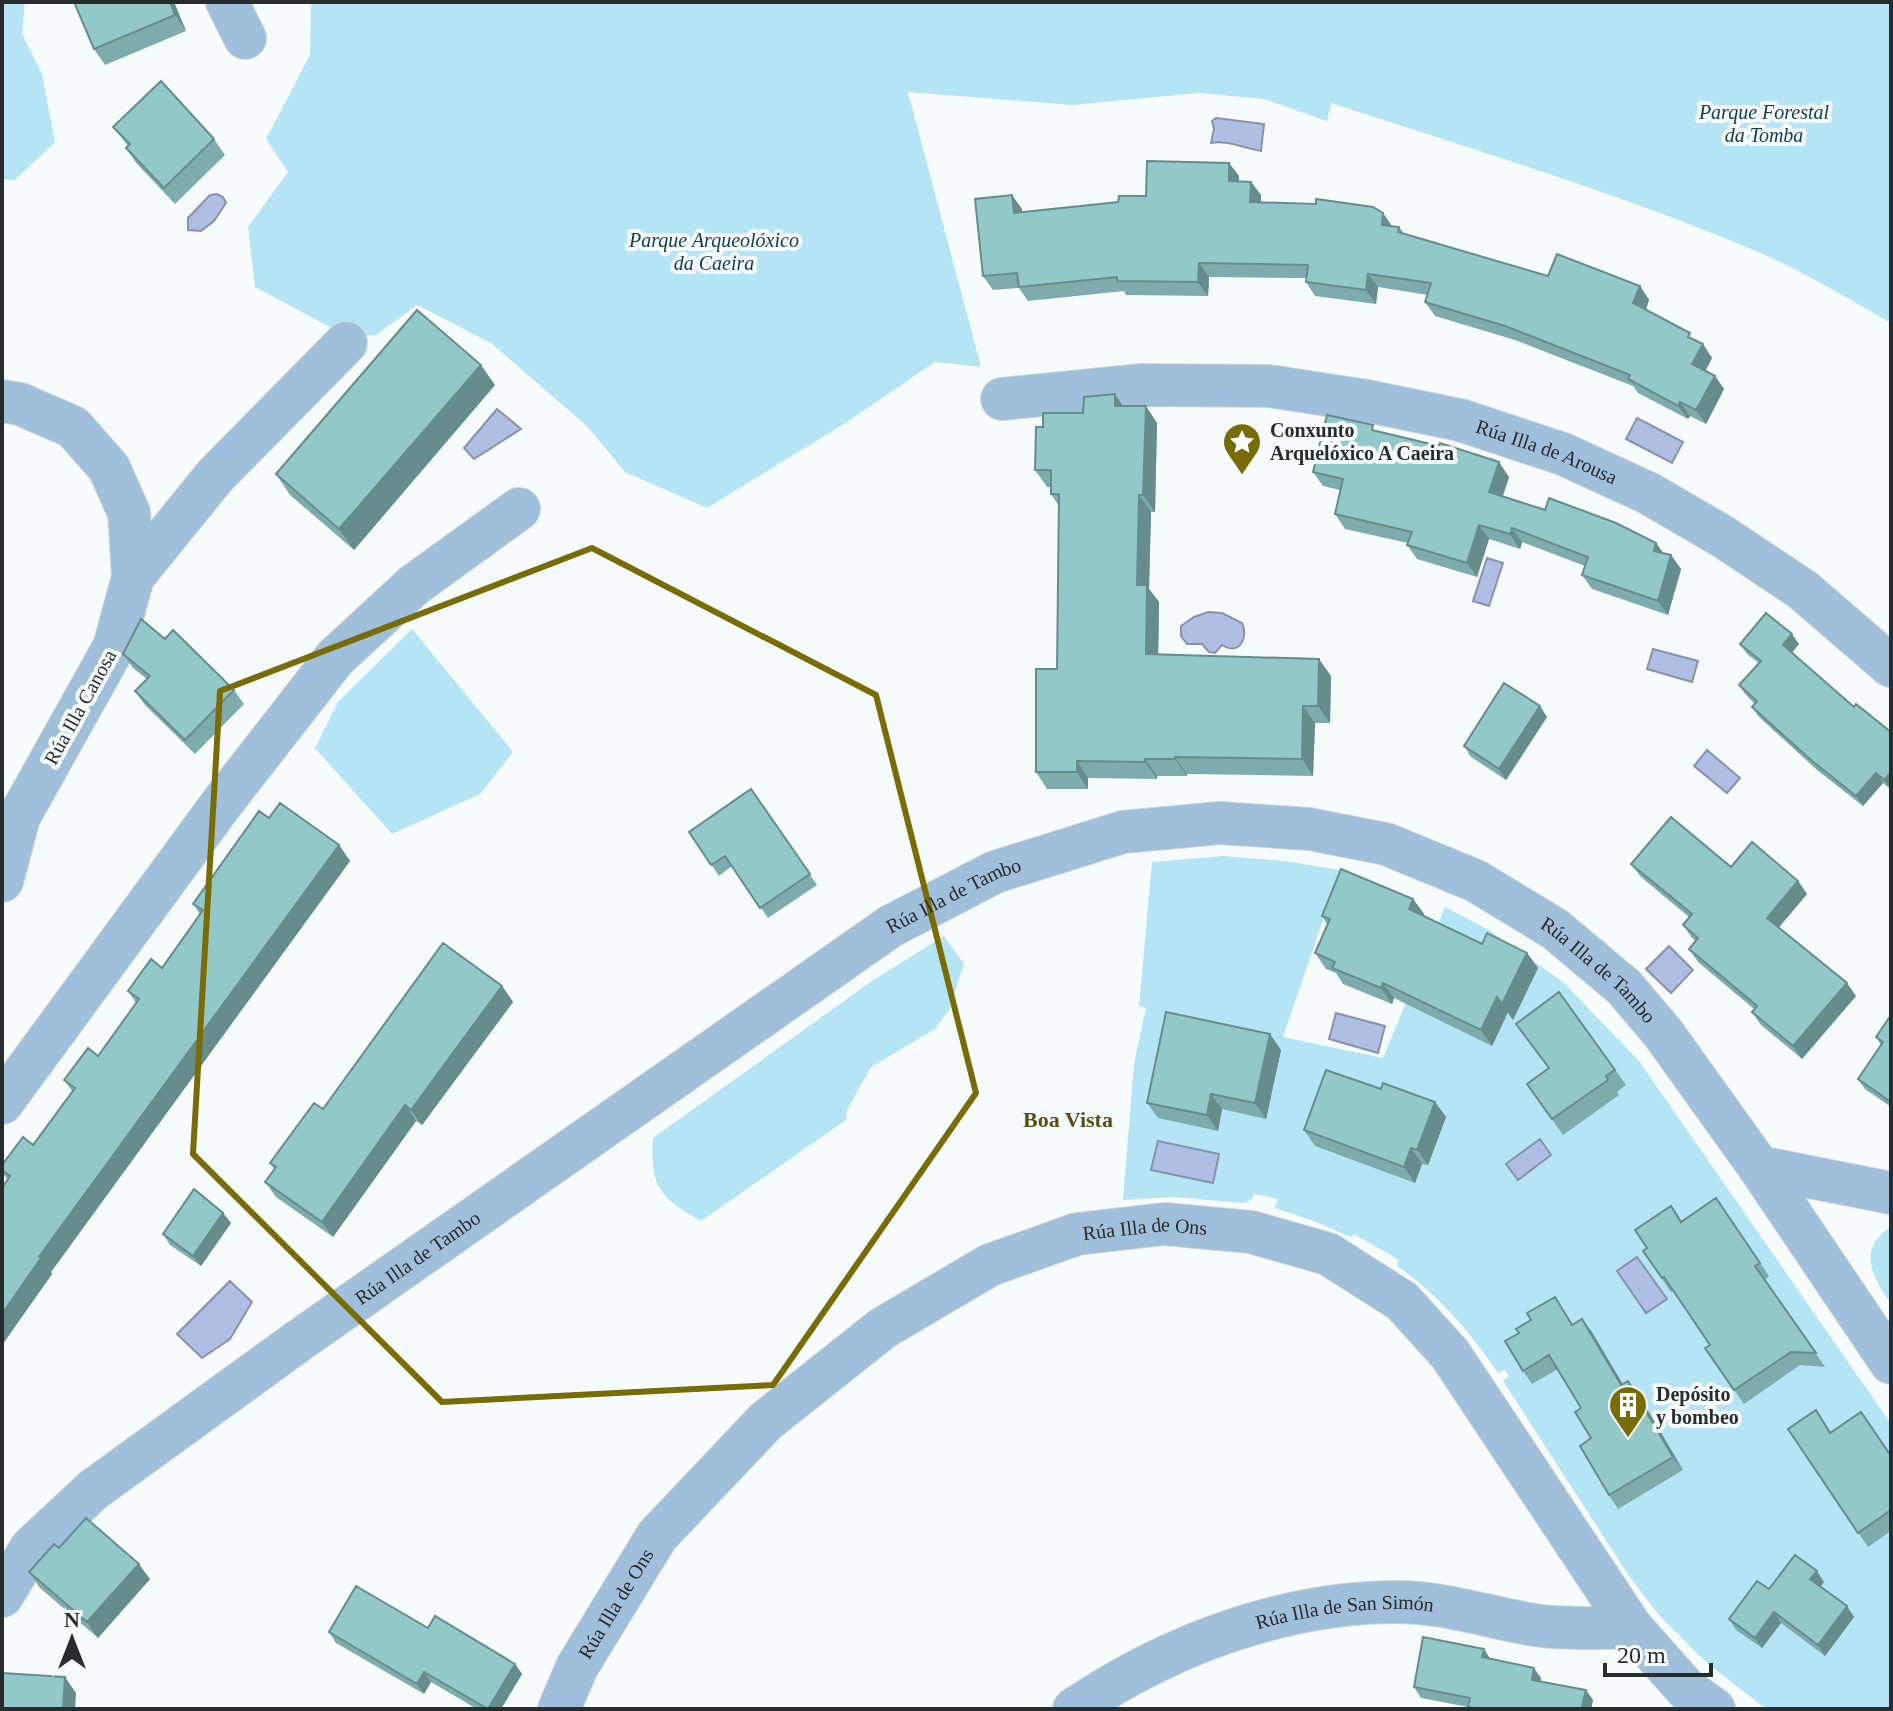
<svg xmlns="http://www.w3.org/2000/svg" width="1893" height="1711" viewBox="0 0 1893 1711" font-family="Georgia,serif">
<rect width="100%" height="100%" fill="#f6fcfe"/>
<path fill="#b5e4f4" d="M2,2h23l-3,32 20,40 13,68 -40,38 -13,-1z
M311,2h1580v321c-46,-26 -91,-54 -140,-74 -136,-57 -279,-100 -420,-146l-4,18 -63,-22 -65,-6 -127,12 -164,-13 73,275 -46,-5 -88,60 -140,86 -82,-36 -37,-45 -97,-84 -74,-38 -41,30 -29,1 -92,-49 -7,-60 40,-55 -22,-33 44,-84z
M412,629l101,123 -33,42 -88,40 -77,-86 23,-46z
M1223,856l62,5 55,9 -57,167 100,21 62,-151 44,23 74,52 76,79 252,363v285h-125l-60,-47 -47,-47 -30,-39 -126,-195 6,-5 -4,-6 -7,3c-28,-41 -59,-78 -101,-107l2,-6 -45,-26 -3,3 -40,-17 -36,-12 3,-9 -24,-5 -2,5 -7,4 -72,-6 -50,3 11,-137 12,-55 -7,-2 13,-144z
M944,936l20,28 -15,46 -14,19 -64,38 -24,43 -1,10 -145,101c-42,-24 -51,-34 -48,-83l219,-157z
M1891,1227v77c-18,-26 -35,-55 0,-77z"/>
<path fill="#b0bee4" stroke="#8792ad" stroke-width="2" d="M1216,118l48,6 -3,27c-18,-3 -33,-11 -50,-8l3,-14 -2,-8z
M217,194l6,3 3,6 -12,18 -13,10 -13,-1v-12l22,-23z
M497,409l24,20 -47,30 -10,-11z
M1637,418l46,24 -11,21 -46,-24z
M1487,558l16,5 -14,43 -16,-5z
M1208,612l14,1 20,10c7,15 -3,33 -20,22l-7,8 -6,-1 -7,-8h-15l-6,-8v-10l13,-9z
M1653,649l45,12 -6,21 -45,-13z
M1707,750l33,28 -13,15 -33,-27z
M1669,946l24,24 -22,23 -25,-24z
M1336,1013l49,13 -7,27 -49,-14z
M1540,1139l11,16 -33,25 -12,-16z
M1158,1141l61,13 -6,29 -62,-13z
M1637,1257l30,42 -21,14 -29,-42z
M230,1281l22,21 -22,37 -28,19 -25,-24z"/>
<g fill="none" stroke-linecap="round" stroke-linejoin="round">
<g stroke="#d1d7d9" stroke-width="44">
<g id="minor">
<path d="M227,2l18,36"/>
<path id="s1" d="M1002,399l140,-14 127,1 98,15 93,19 103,34 85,39 74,43 81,54 88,76"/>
<path d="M2,401l18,3 53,23 36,41 20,45 4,64 -19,70 -95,170 -17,64"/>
<path d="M133,577l82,-101 131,-133"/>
<path d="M2,1103l220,-300 113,-145 79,-73 105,-76"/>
<path d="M1759,1167l132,26"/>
<path id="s2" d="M2,1596l29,-48 62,-58 204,-148 594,-416 104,-54 128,-40 97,-9 89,6 77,15 90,37 79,48 69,58 39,46 96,134 132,196"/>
<path id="s3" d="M559,1709l18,-42 80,-131 109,-115 117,-93 107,-63 87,-31 87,-10 87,8 77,22 74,47 48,53 182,274 55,62 27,19"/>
<path id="s4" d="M1074,1709c95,-64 209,-107 324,-107 46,0 92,16 137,23 31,5 66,2 97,3"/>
</g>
</g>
<use href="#minor" stroke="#9fbfda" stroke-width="42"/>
</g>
<path fill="#7eacac" d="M74,2h100l12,29 -81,34 -11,-16z
M113,127l101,12 11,16 -50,49 -38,-40 -11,-16 2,-2z
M1229,163l10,13v5l12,1 10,13v8l122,10 9,13 7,1 5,6 144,43 92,10 9,14 -3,10 49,30 17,18 -7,13 10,5 9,13 -18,35 -16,-8 -2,3 -50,-26 -5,-7 -118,-46 -80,-24 -10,-14 3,-7 -50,-8 -2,17 -61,-8 -9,-14v-4l-97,-1 -1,19 -82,-1 -2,-4 -96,10 -9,-13 -26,2 -10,-14 39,-67v3l96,-10 28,-6z
M495,385l-141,165 -64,-55 -14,-21z
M1123,406l34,17 -2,89h-4l-2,77 10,13 -1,53 173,21 -1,47h-15l-2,53 -126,-2v2h-30v3l-69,-1v11h-41l-11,-17 21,-103 2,-163 -8,-12v-7h-4l-12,-17 48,-57z
M1378,432l131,45 -6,19 153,47 7,10 8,2 10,14 -13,46 -76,-26 -10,-14 3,-9 -63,-24 -2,7 -31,-10 -12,38 -60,-18 -10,-14 1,-2 -63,-14 -10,-15 5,-24 -17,-4 -10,-14z
M165,639l69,51 10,14 -49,50 -50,-49 -10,-14 12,-12 -14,-11 -10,-14z
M1740,644h59l-7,8 62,55 37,25v58l-8,-7 -20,23 -46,-36 -58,-53 -7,-10 3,-3 -9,-9 -7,-10 20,-22 -12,-9z
M1547,717l-41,63 -35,-23 -7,-11z
M751,789l66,96 -49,33 -36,-52 -13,10 -30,-44z
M269,818l70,27 11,16 -299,411 1,2 -50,71v-157l6,-8 -6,-8v-7l31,-20 40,-53 -9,-12 34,-24 38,-53 -8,-12 34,-23 38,-54 -7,-10z
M1631,864l100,3 67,14 9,13 -28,33 77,69 -54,63 -41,-34 -9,-13 2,-3 -56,-47 -9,-13 7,-8 -4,-3 -9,-13 6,-8 -48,-40z
M1413,899l11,15 -1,2 59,28 45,9 11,15 -25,52 -5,-8 -16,34 -98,-48 -2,6 -49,-20 -7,-11 -10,-4 -11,-16 12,-29 -5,-8z
M502,986l11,16 -91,123 -6,-4 -83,116 -57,-40 -11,-15 9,-13 -4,-6 53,-54z
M1559,992l67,93 -9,7 2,3 -56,40 -36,-51 22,-15z
M1891,1015v92l-26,-18 -7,-10 23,-34 -5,-8z
M1281,1050l-15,69 -44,-10 -4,22 -60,-13 -11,-15z
M1381,1089l54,13 11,15 -18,48 -6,-1 -7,19 -100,-37 -11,-16z
M1716,1198l53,78 -4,4 60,87 -25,-2 -56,39 -39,-56 5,-3 -36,-54 -3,1 -28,-41z
M223,1213l8,10 -30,43 -31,-21 -7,-11z
M1555,1297l18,28 9,-6 40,65 6,-3 10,13 45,76 -65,39 -9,-14 -28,-87 -23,-39 -26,15 -9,-13 -4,-38z
M1788,1429l43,4 60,23v75l-23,16z
M59,1548l91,31 -52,59 -58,-50 -11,-16z
M1824,1582l-4,5 34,30 -29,39 -44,-33 -19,25 -26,-18 -7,-11 40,-30z
M428,1628l87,36 7,10 -21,35h-24l-46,-27 -7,12 -88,-51 -7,-11z
M1491,1659l50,19v3l45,9 7,10 -2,8 6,1h-127l-2,-2 -47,-9 -7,-11z"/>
<path fill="#668c8c" d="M170,2h4l12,29 -11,-16z
M1229,163l10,13 -1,19 -9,-14z
M1251,182l10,13 -1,21 -10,-14z
M1012,195l10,14 1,18 -9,-14z
M1383,213l9,14 -10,-2z
M1199,263l10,14 -1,19 -10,-14z
M1368,274l10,13 -2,17 -10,-14z
M1640,286l9,14 -6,17 -10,-14z
M1703,344l9,14 -10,20 -10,-14z
M481,365l14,20 -141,165 -15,-21z
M1715,376l9,13 -18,35 -10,-14z
M1115,394l11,17 -11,-5z
M1680,402l10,14 -2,3 -10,-13z
M1146,406l11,17 -2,89 -12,-17z
M1499,462l10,15 -10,29 -10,-14z
M1139,495l12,17 -2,77 10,13 -1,69 -12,-17 -9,-69z
M1479,525l10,14 -12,38 -10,-14z
M1512,528l10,14 -2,7 -10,-15z
M1656,543l10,14 -12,-6z
M1671,555l10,14 -13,46 -10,-14z
M1792,634l7,10 -9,11 -7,-10z
M1319,659l12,17 -1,47 -12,-17z
M1303,706l12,17 -2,53 -11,-17z
M1540,706l7,11 -41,63 -7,-11z
M1175,757l12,17v2l-12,-17z
M1145,759l12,17v3l-12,-17z
M1077,761l11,17v11l-11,-17z
M1891,772v17l-7,-9z
M1876,773l7,10 -20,23 -7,-10z
M339,845l11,16 -299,411 1,2 -50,71v-31l37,-57z
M1798,881l9,13 -31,37 -9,-13z
M1413,899l11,15 -4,10 -11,-15z
M1527,953l11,15 -25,52 -11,-16z
M1383,983l11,15 -2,6 -11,-16z
M1847,983l9,13 -54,63 -9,-13z
M502,986l11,16 -91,123 -11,-15z
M1497,997l11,15 -16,34 -11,-16z
M1270,1034l11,16 -15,69 -11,-16z
M1211,1094l11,15 -4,22 -11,-16z
M1435,1102l11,15 -18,48 -11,-15z
M405,1105l11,16 -83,116 -11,-15z
M1411,1148l11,16 -7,19 -11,-16z
M223,1213l8,10 -30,43 -8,-10z
M1582,1319l10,13 39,66 -10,-13z
M1628,1381l10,13 45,76 -10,-13z
M139,1564l11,15 -52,59 -11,-16z
M1817,1571l7,11 -6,8 -8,-11z
M1847,1606l7,11 -29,39 -7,-11z
M1774,1612l7,11 -19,25 -7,-10z
M1484,1649l7,11 -9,-3z
M515,1664l7,10 -21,35h-13z
M1534,1668l7,10 -2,12 -7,-10z
M424,1672l7,10 -7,12 -7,-10z
M65,1677l11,16 -1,16h-12z
M1586,1690l7,10 -2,9 -9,-3z"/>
<path fill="#92c8c8" stroke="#668c8c" stroke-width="2" d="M74,2h96l5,13 -81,34z
M161,81l53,58 -50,49 -38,-40 4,-4 -17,-17z
M1147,161l82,2v18l22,1 -1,20 66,2v-5l57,8 10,6 -1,12 17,2 -1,5 150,44 9,-22 83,32 -7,17 57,30 -2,4 15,7 -11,20 23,12 -19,34 -16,-8 -2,4 -50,-27 2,-4 -125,-49 -80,-24 6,-19 -63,-9 -2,16 -60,-8 2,-17 -109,-2 -1,19 -81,-1v-4l-98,10 -2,-14 -34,3 -8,-77 37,-4 2,18 104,-11 1,-6h27z
M417,310l64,55 -142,164 -63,-55z
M1115,394v12h31l-3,89h-4l-2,90h10l-1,69 173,5 -1,47h-15l-1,53 -127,-2v2h-30v3l-68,-1v11h-41v-103h21l2,-175h-8v-24h-16l1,-43h7v-14h40l1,-16z
M1327,415l46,10 -1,5 67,16 1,-3 59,19 -10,30 56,18 4,-12 67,25 40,20 -2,8 17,4 -13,46 -76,-26 6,-18 -76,-29 -2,6 -31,-9 -12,38 -60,-18 5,-13 -77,-18 8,-35 -30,-7z
M1766,613l26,21 -9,11 71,62 2,-3 35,28v40l-7,8 -8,-7 -20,23 -45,-36 -59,-53 5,-6 -18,-16 22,-24 -21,-17z
M141,619l24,20 8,-9 61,60 -49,50 -50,-49 15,-15 -27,-22z
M1504,683l36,23 -41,63 -35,-23z
M751,789l59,85 -50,34 -35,-52 -14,9 -22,-33z
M280,803l59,42 -300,412 2,1 -39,56v-126l8,-12 -8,-6v-5l21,-28 10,8 42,-57 -11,-8 24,-32 10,8 41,-57 -11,-8 23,-32 11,9 41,-58 -10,-6 66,-93 10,7z
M1671,817l60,50 21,-25 46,39 -31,37 80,65 -54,63 -41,-34 5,-6 -68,-57 9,-11 -15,-13 9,-11 -61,-50z
M1341,869l72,30 -4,10 73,35 5,-11 40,20 -25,51 -5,-7 -16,33 -98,-47 -2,5 -49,-20 3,-6 -20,-9 15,-34 -8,-3z
M443,943l59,43 -91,124 -6,-5 -83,117 -57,-40 11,-15 -6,-4 44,-60 9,6z
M1559,992l56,78 -9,6 2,4 -56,39 -25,-35 22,-16 -33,-44z
M1166,1012l104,22 -15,69 -44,-9 -4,21 -60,-12z
M1891,1015v87l-33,-23 25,-37 -7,-5z
M1326,1070l55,19 2,-6 52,19 -18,48 -6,-2 -7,19 -100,-37z
M194,1189l29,24 -30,43 -30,-22z
M1716,1198l44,65 -5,3 61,87 -25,-1 -57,38 -29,-42 5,-3 -46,-68 -2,1 -19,-27 4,-3 -12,-18 36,-24 10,16z
M1555,1297l17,28 10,-6 39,66 7,-4 45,76 -64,38 -29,-49 11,-8 -16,-26 6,-4 -32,-53 -26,16 -18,-30 14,-8 -3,-4 15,-9 -4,-7z
M1816,1410l14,23 31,-21 30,44v54l-33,23 -70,-104z
M86,1518l53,46 -52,58 -58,-50 25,-28 5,4z
M1795,1555l22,16 -7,8 37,27 -29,39 -44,-33 -19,26 -26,-19 28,-38 12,8z
M356,1586l72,42 7,-12 80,48 -27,45 -64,-37 -7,12 -88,-52z
M1423,1637l61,12 -2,8 52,11 -2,12 54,10 -4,16 15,3h-117l-12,-2 2,-9 -56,-11z
M2,1673l63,4 -2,32h-61z"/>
<path fill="none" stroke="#796c07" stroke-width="6" stroke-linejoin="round" d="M592,548l284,147 100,398 -203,292 -331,17 -249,-248 27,-463z"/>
<defs>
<g id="sight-pin" transform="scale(2)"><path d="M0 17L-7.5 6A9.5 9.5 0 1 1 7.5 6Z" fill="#796c07" stroke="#f6fcfe"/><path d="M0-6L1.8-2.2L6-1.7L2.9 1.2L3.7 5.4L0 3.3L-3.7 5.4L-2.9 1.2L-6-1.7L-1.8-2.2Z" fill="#fff"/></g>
<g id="building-pin" transform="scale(2)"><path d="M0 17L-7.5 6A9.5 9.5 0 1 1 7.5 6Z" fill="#796c07" stroke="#f6fcfe"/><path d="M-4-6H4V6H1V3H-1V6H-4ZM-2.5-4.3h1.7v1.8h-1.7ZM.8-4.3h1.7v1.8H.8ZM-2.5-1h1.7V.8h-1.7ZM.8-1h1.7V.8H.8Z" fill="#fff"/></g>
</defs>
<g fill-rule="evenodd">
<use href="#sight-pin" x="1242" y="442"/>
<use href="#building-pin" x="1628" y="1405"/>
</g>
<g text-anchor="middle" stroke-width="8" stroke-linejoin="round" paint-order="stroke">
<g font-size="20" font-style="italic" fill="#113c49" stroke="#f6fcfe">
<text x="1764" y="119">Parque Forestal<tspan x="1764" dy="23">da Tomba</tspan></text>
<text x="714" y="247">Parque Arqueolóxico<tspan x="714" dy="23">da Caeira</tspan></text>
</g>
<g font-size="20" font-weight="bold" fill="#272c2e" stroke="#f6fcfe" text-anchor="start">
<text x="1270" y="437">Conxunto<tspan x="1270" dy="23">Arquelóxico A Caeira</tspan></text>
<text x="1656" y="1401">Depósito<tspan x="1656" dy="23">y bombeo</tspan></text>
</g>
<g font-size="20" fill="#272c2e" stroke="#f6fcfe">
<text dy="7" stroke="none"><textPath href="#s1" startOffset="554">Rúa Illa de Arousa</textPath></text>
<text transform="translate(80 707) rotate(-61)" y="7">Rúa Illa Canosa</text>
<text dy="7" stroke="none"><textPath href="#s2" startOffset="1188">Rúa Illa de Tambo</textPath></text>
<text dy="7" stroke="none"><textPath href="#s2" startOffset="1884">Rúa Illa de Tambo</textPath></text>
<text dy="7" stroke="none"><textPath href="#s3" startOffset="792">Rúa Illa de Ons</textPath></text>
<text dy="7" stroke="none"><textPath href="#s2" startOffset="540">Rúa Illa de Tambo</textPath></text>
<text dy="7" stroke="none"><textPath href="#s3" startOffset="120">Rúa Illa de Ons</textPath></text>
<text dy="7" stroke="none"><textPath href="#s4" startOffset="292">Rúa Illa de San Simón</textPath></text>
</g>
<g font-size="22" font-weight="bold" fill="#585012" stroke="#f6fcfe">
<text x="1068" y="1127">Boa Vista</text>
</g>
</g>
<rect width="1893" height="1711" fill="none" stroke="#272c2e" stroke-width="8"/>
<g transform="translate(72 1639)" stroke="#f6fcfe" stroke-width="6" paint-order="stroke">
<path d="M0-6L14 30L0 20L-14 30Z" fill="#272c2e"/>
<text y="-12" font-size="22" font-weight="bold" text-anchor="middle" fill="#272c2e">N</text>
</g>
<path d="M1605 1663v12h106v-12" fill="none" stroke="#272c2e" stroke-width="4"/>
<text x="1617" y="1663" font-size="24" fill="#272c2e" stroke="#f6fcfe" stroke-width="6" paint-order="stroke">20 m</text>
</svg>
